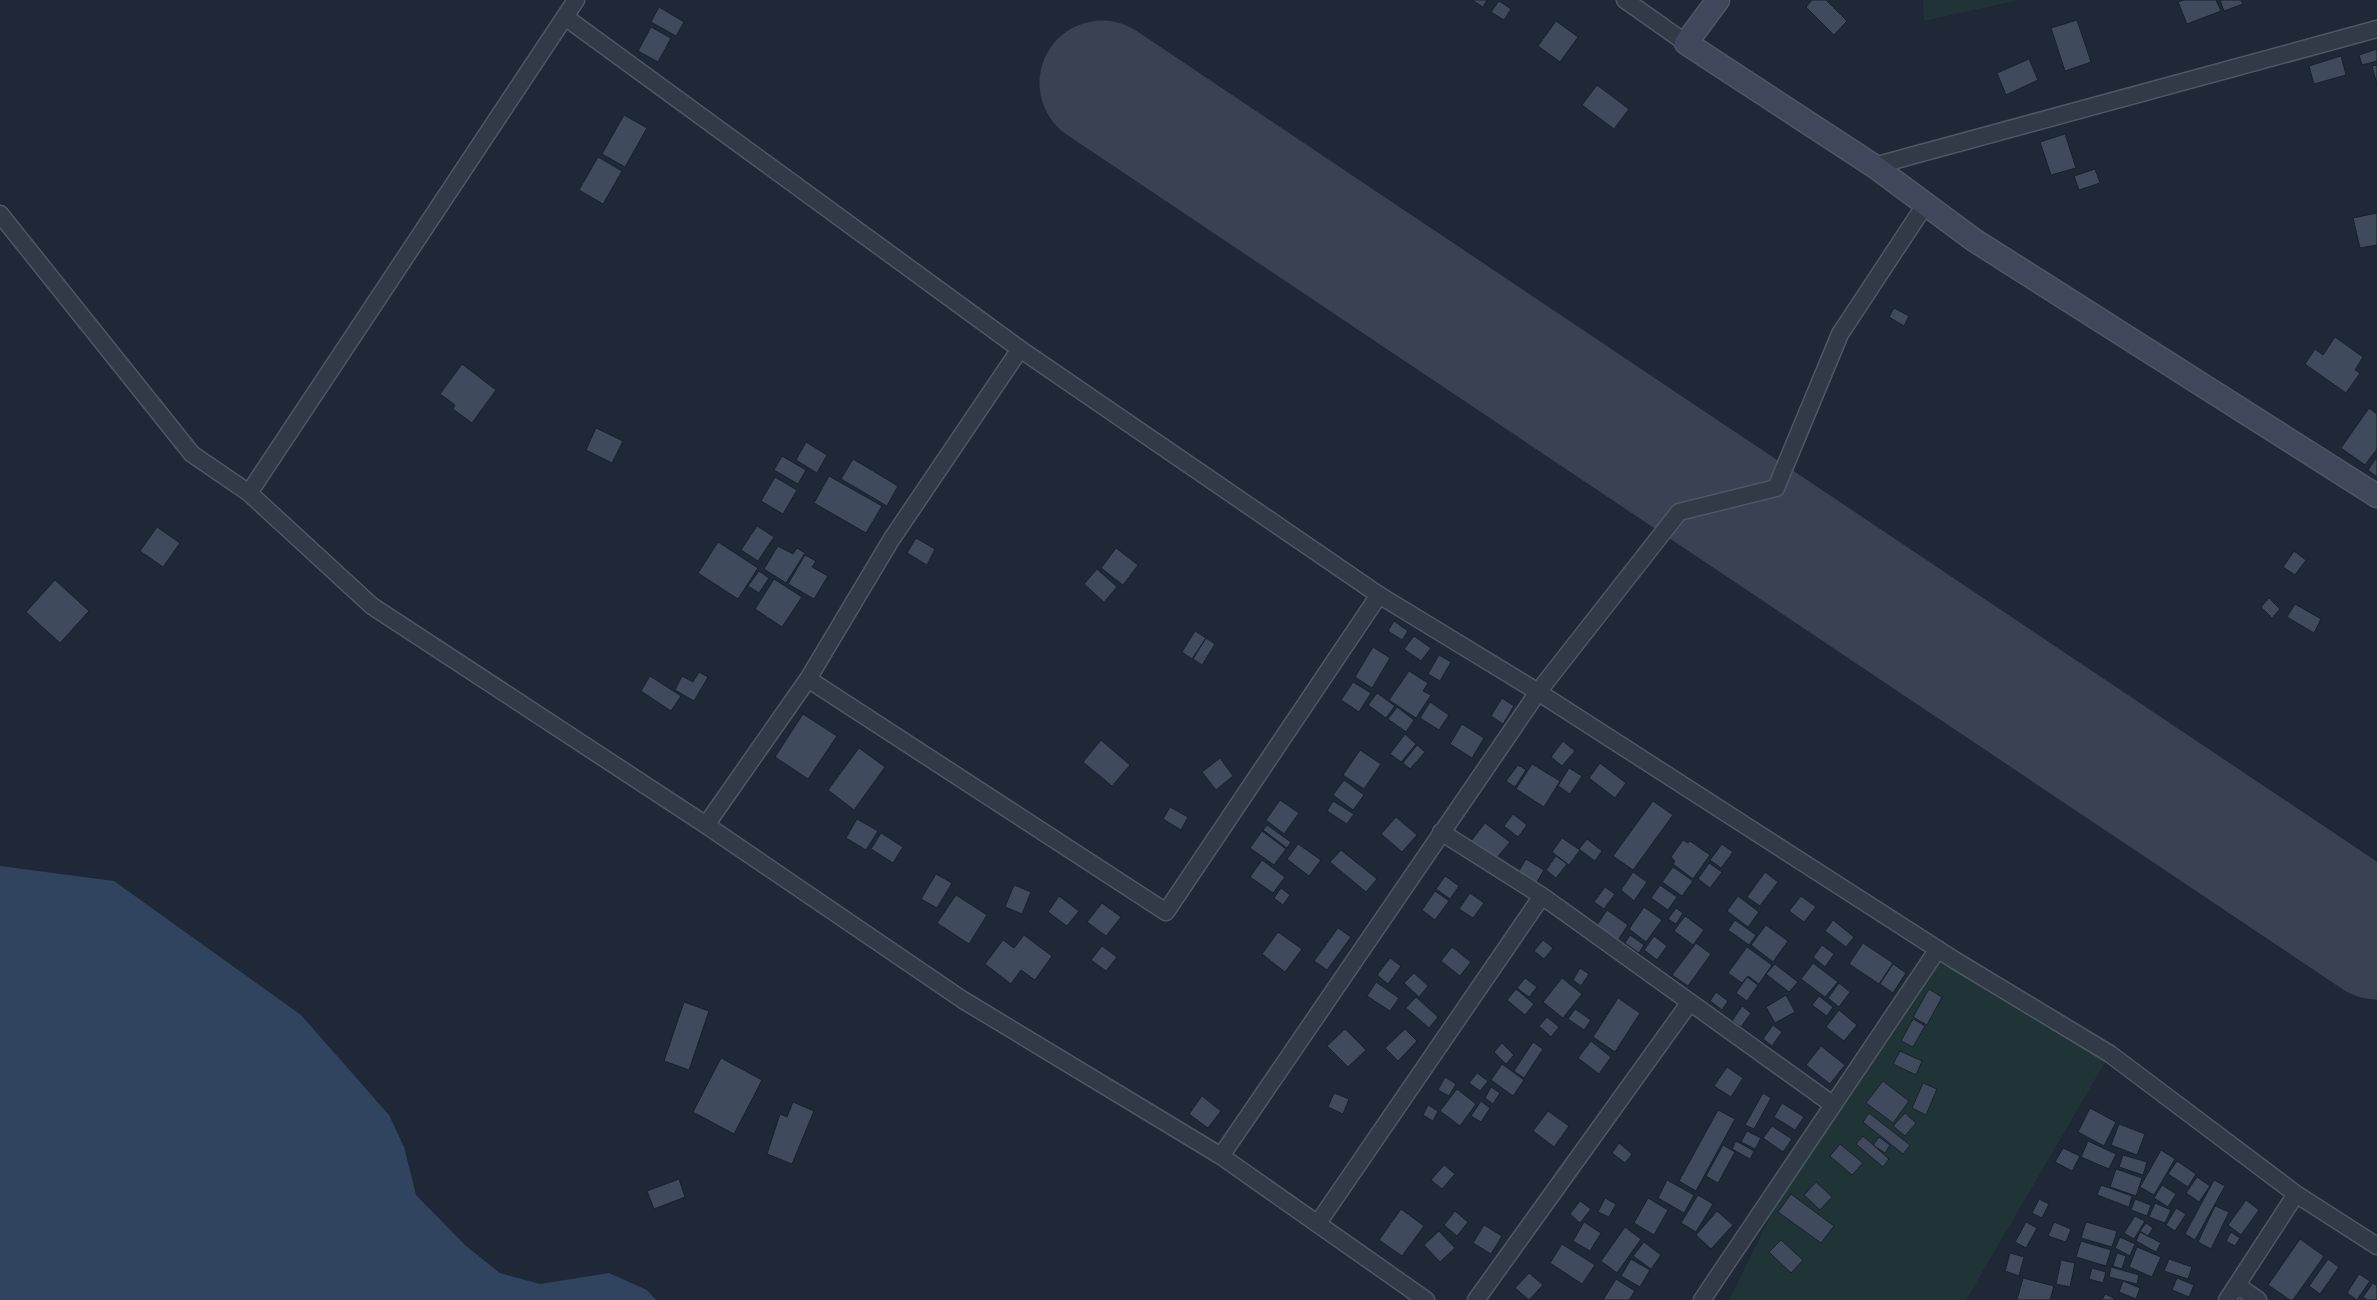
<svg xmlns="http://www.w3.org/2000/svg" width="2377" height="1300" viewBox="0 0 2377 1300" font-family="'IBM Plex Sans',sans-serif">
<rect width="100%" height="100%" fill="#1e2836"/>
<path fill="#203437" d="M1923,0h96l-95,21z
M1941,956l169,98 -144,246h-237l54,-109z"/>
<path fill="#30435f" d="M0,866l114,15 187,134 88,100 15,32 12,48 50,51 34,27 40,11 69,-11 38,17 9,10h-656z"/>
<g fill="none" stroke-linecap="round" stroke-linejoin="round">
<path stroke="#384252" stroke-width="125" d="M1102,83l1275,854"/>
</g>
<path fill="#3f4a5c" stroke="#19212d" d="M1472,0h15l-4,7z
M1812,0h14l21,21 -13,14 -28,-28z
M2184,0h32l5,11 -34,13 -9,-22z
M2220,0h21l2,4 -19,7z
M1499,1l12,8 -7,11 -13,-8z
M659,7l25,15 -8,14 -25,-14z
M2077,20l14,42 -26,9 -14,-43z
M1556,21l22,16 -18,25 -22,-16z
M651,27l20,11 -13,24 -20,-11z
M2377,49v12l-15,4 -3,-10z
M2341,56l5,19 -32,9 -5,-18z
M2029,59l9,21 -32,15 -9,-22z
M2377,65v20l-5,-19z
M1597,85l32,24 -15,20 -32,-24z
M624,115l23,13 -22,39 -23,-13z
M2065,134l11,34 -25,7 -11,-33z
M598,157l24,14 -19,33 -24,-14z
M2095,169l5,14 -21,7 -5,-14z
M2377,213v32l-17,3 -7,-30z
M1894,308l15,8 -5,10 -15,-9z
M2335,337l28,20 -8,13 5,3 -14,20 -41,-29 10,-15 8,6z
M462,364l34,26 -24,33 -19,-14 2,-4 -15,-11z
M2369,408l8,6v35l-12,16 -24,-17z
M596,428l27,13 -11,22 -26,-13z
M806,442l21,13 -10,18 -21,-13z
M782,456l24,14 -8,14 -24,-14z
M2377,457v20l-9,-7z
M853,459l45,27 -11,20 -46,-27z
M829,476l53,30 -16,27 -52,-30z
M775,477l22,13 -14,24 -22,-13z
M757,526l17,11 -16,24 -17,-11z
M157,527l23,16 -17,24 -23,-16z
M916,538l19,11 -8,16 -20,-12z
M718,542l40,26 -20,31 -40,-26z
M778,546l15,8 4,-6 8,5 -19,30 -22,-14z
M1116,548l22,17 -15,20 -22,-17z
M2294,551l12,9 -11,15 -12,-8z
M805,555l11,6 -4,6 16,9 -14,23 -26,-15z
M1097,569l20,18 -13,15 -20,-18z
M759,571l10,7 -10,15 -11,-7z
M774,579l28,18 -20,30 -27,-18z
M55,580l34,31 -29,32 -34,-31z
M2269,598l11,11 -8,9 -11,-11z
M2295,604l26,15 -7,14 -27,-16z
M1394,621l14,10 -6,9 -14,-9z
M1195,631l11,7 -14,21 -10,-7z
M1414,636l17,12 -10,13 -17,-12z
M1206,638l9,6 -13,21 -9,-6z
M1373,647l17,11 -18,30 -17,-11z
M1439,655l12,7 -11,19 -12,-7z
M1409,671l19,12 -5,8 8,4 -15,23 -27,-18z
M699,672l9,5 -14,24 -19,-11 7,-14 11,6z
M650,676l31,20 -10,15 -30,-20z
M1353,682l18,11 -12,19 -18,-12z
M1377,693l18,13 -9,12 -18,-13z
M1502,698l12,8 -11,18 -12,-8z
M1430,702l19,13 -10,15 -19,-12z
M1397,707l17,13 -8,12 -18,-13z
M803,714l34,22 -29,43 -33,-22z
M1462,724l22,14 -12,20 -22,-14z
M1405,734l11,10 -15,18 -11,-8z
M1101,740l29,25 -18,21 -29,-24z
M1563,741l12,10 -13,15 -11,-9z
M1417,745l8,7 -15,17 -7,-6z
M859,748l26,19 -31,43 -26,-20z
M1360,750l21,14 -17,25 -21,-14z
M1220,758l13,18 -17,14 -14,-18z
M1600,763l26,20 -11,15 -26,-20z
M1532,764l28,17 -16,26 -28,-18z
M1518,765l8,5 -11,17 -9,-6z
M1569,768l13,8 -12,18 -12,-8z
M1344,780l20,15 -11,15 -20,-15z
M1280,800l19,13 -15,21 -18,-14z
M1333,801l21,13 -7,10 -20,-13z
M1653,801l20,14 -40,55 -20,-14z
M1170,807l18,10 -7,13 -18,-11z
M1513,814l14,11 -9,12 -14,-11z
M1396,817l21,18 -15,17 -21,-18z
M857,819l21,12 -12,19 -20,-12z
M1485,823l25,19 -15,18 -24,-19z
M1267,825l24,17 -4,6 -24,-18z
M1262,831l24,18 -12,16 -24,-17z
M881,833l22,14 -10,16 -22,-14z
M1562,838l18,12 -11,15 -17,-13z
M1587,839l15,12 -7,10 -16,-12z
M1683,840l5,3 2,-2 20,14 -17,24 -20,-15 2,-3 -4,-4z
M1298,844l23,16 -12,16 -22,-17z
M1722,844l11,8 -12,16 -11,-8z
M1341,850l36,29 -11,13 -36,-30z
M1556,856l11,8 -11,14 -10,-8z
M1526,859l18,11 -9,15 -18,-11z
M1262,860l23,17 -12,16 -23,-16z
M1709,863l13,9 -12,16 -12,-9z
M1673,867l20,14 -11,15 -20,-14z
M1633,872l14,10 -13,19 -13,-11z
M1765,872l13,10 -18,24 -13,-9z
M936,874l16,9 -15,25 -16,-9z
M1445,876l14,10 -9,13 -14,-10z
M1014,885l17,7 -9,22 -17,-7z
M1660,885l17,12 -9,13 -17,-12z
M1605,887l10,7 -11,15 -10,-7z
M1281,888l9,7 -7,10 -9,-7z
M1435,891l14,10 -14,19 -13,-10z
M1470,893l14,10 -11,15 -14,-9z
M956,895l31,20 -18,29 -32,-21z
M1059,896l20,15 -12,15 -19,-14z
M1738,896l21,16 -11,15 -21,-16z
M1801,896l15,11 -12,15 -15,-11z
M1102,903l19,14 -15,19 -19,-14z
M1644,907l18,13 -16,22 -17,-13z
M1676,908l7,5 -7,11 -8,-5z
M1607,910l21,15 -10,15 -21,-15z
M1685,916l19,14 -11,15 -19,-14z
M1735,920l21,15 -7,10 -21,-15z
M1833,920l21,17 -8,10 -21,-16z
M1766,925l22,16 -15,21 -22,-17z
M1338,928l13,9 -24,33 -13,-9z
M1278,932l24,17 -17,23 -23,-18z
M1024,935l28,21 -17,24 -14,-10 -10,14 -26,-20 18,-24 11,8z
M1630,935l14,10 -5,8 -14,-10z
M1654,936l13,10 -10,14 -13,-10z
M1543,940l10,8 -9,11 -10,-8z
M1696,943l15,11 -23,32 -16,-11z
M1863,943l30,20 -14,21 -30,-20z
M1822,945l12,9 -9,13 -12,-10z
M1102,946l15,11 -11,14 -15,-11z
M1452,947l19,15 -11,14 -19,-15z
M1747,947l25,18 -13,19 -11,-8 -6,7 -14,-10z
M1390,958l11,8 -13,18 -11,-9z
M1813,963l25,19 -13,15 -24,-18z
M1775,964l23,18 -9,10 -23,-18z
M1893,964l13,9 -13,20 -13,-9z
M1580,968l9,6 -8,12 -8,-6z
M1414,973l14,13 -9,11 -15,-14z
M1747,977l11,8 -11,16 -11,-8z
M1525,978l12,9 -8,10 -12,-9z
M1562,978l20,16 -19,24 -20,-16z
M1376,982l23,16 -9,13 -23,-15z
M1839,983l11,9 -11,15 -11,-9z
M1516,989l18,15 -9,11 -18,-15z
M1929,989l13,8 -15,28 -14,-8z
M1716,992l12,9 -6,9 -12,-9z
M1786,995l9,17 -20,11 -9,-16z
M1819,996l14,11 -6,9 -15,-11z
M1416,997l22,20 -9,11 -23,-20z
M1618,998l22,15 -25,39 -22,-15z
M684,1002l25,9 -20,59 -25,-9z
M1742,1006l9,7 -10,14 -9,-6z
M1575,1009l16,11 -7,10 -16,-11z
M1839,1010l18,15 -13,16 -18,-14z
M1547,1017l12,10 -8,10 -12,-11z
M1913,1019l12,7 -12,21 -12,-6z
M1773,1025l9,7 -10,14 -9,-7z
M1345,1029l21,21 -18,17 -21,-21z
M1405,1029l12,12 -19,20 -13,-13z
M1591,1041l20,16 -12,17 -21,-16z
M1533,1042l10,7 -19,29 -10,-7z
M1502,1043l12,12 -8,9 -12,-12z
M1821,1046l24,19 -15,19 -24,-19z
M1900,1051l22,10 -6,14 -23,-11z
M721,1058l41,22 -28,54 -41,-22z
M1502,1064l22,16 -11,16 -22,-16z
M1727,1067l16,11 -12,19 -17,-11z
M1477,1073l11,8 -8,10 -11,-8z
M1445,1077l11,7 -7,12 -11,-6z
M1883,1081l26,20 -16,22 -27,-20z
M1923,1083l14,6 -11,26 -14,-7z
M1491,1087l9,6 -7,11 -8,-6z
M1457,1089l19,15 -16,22 -20,-15z
M1334,1093l15,6 -6,15 -15,-7z
M1763,1093l8,5 -17,31 -9,-4z
M1202,1096l19,15 -13,17 -19,-14z
M1481,1101l9,7 -9,14 -10,-6z
M793,1102l21,9 -22,53 -25,-10 13,-40 7,3z
M1782,1103l22,14 -9,13 -21,-13z
M1428,1105l10,6 -5,10 -10,-6z
M2090,1108l26,14 -12,24 -26,-14z
M1718,1110l17,9 -39,72 -17,-10z
M1548,1111l21,15 -15,21 -21,-16z
M1869,1113l41,32 -7,9 -40,-32z
M1905,1113l11,10 -11,13 -12,-10z
M2119,1124l26,10 -8,21 -26,-10z
M1772,1126l20,13 -9,13 -20,-14z
M1747,1131l14,7 -6,11 -14,-7z
M1863,1136l26,23 -6,8 -27,-23z
M1879,1137l11,8 -5,8 -12,-8z
M1736,1141l18,10 -4,8 -18,-10z
M2088,1141l28,13 -7,15 -28,-12z
M1619,1143l13,11 -7,9 -13,-10z
M1840,1144l23,19 -11,12 -22,-19z
M1723,1145l12,7 -17,31 -12,-7z
M2063,1148l17,8 -8,15 -17,-9z
M2161,1150l14,9 -21,36 -14,-8z
M2123,1155l24,7 -4,13 -24,-8z
M2177,1161l19,13 -8,13 -20,-13z
M1444,1165l11,9 -13,15 -11,-9z
M2116,1169l26,9 -6,18 -26,-9z
M2197,1177l13,9 -11,16 -13,-9z
M679,1179l6,18 -31,12 -7,-18z
M1667,1180l27,15 -10,18 -26,-15z
M2214,1180l11,6 -30,54 -10,-6z
M1816,1182l16,15 -12,13 -16,-15z
M2101,1185l31,11 -3,11 -32,-12z
M2162,1185l14,9 -8,13 -14,-9z
M1791,1194l43,32 -13,17 -43,-31z
M1698,1195l15,9 -17,28 -15,-9z
M1605,1198l11,6 -7,13 -11,-5z
M1648,1198l20,12 -14,25 -20,-12z
M2039,1199l10,5 -7,14 -10,-5z
M2135,1199l16,6 -4,11 -16,-6z
M2246,1200l13,10 -18,25 -13,-10z
M1580,1201l11,8 -11,14 -10,-9z
M2155,1203l16,7 -6,13 -16,-6z
M2215,1206l14,6 -18,37 -13,-7z
M2176,1208l10,6 -11,17 -9,-6z
M1401,1209l23,17 -22,30 -23,-16z
M1455,1211l13,11 -11,14 -13,-11z
M1717,1211l16,14 -22,24 -15,-14z
M2135,1216l10,5 -11,18 -10,-6z
M1584,1222l17,11 -11,18 -17,-10z
M2026,1222l11,6 -11,20 -11,-6z
M2054,1222l17,7 -5,13 -18,-6z
M2086,1222l31,9 -5,16 -31,-9z
M2146,1223l7,5 -5,8 -8,-5z
M1484,1225l18,11 -11,18 -18,-11z
M1625,1227l16,12 -24,34 -16,-12z
M1439,1231l16,17 -15,14 -16,-17z
M2140,1232l21,11 -5,9 -20,-11z
M2231,1232l9,6 -5,8 -9,-5z
M2120,1237l15,7 -5,12 -15,-8z
M2300,1239l24,17 -31,44h-3l-22,-15z
M1781,1240l22,20 -12,13 -22,-21z
M2081,1241l30,9 -5,16 -30,-9z
M1644,1242l17,13 -10,14 -18,-13z
M1562,1244l33,21 -13,19 -32,-21z
M2137,1247l24,10 -9,20 -23,-10z
M2010,1253l14,4 -5,19 -14,-5z
M2117,1253l9,3 -4,13 -9,-3z
M1631,1259l19,11 -10,17 -19,-11z
M2169,1259l23,8 -4,12 -24,-8z
M2328,1259l11,8 -19,27 -11,-8z
M2061,1260l14,3 -5,24 -14,-3z
M2111,1267l28,8 -2,9 -28,-7z
M2092,1268l14,4 -3,11 -14,-4z
M1529,1273l14,12 -14,15 -14,-12z
M2359,1274l11,7 -13,19 -10,-7z
M2023,1278l31,8 -4,14h-33z
M2177,1278l17,7 -5,12 -17,-7z
M1616,1279l19,12 -6,9h-26z
M2123,1281l17,7 -4,11 -17,-7z
M2373,1283l4,3v14h-10l-4,-3z
M2105,1294l9,4 -1,2h-11z"/>
<g fill="none" stroke-linecap="round" stroke-linejoin="round">
<g stroke="#4f5765" stroke-width="19">
<path id="street" d="M1625,0l61,43
M565,17l455,332
M1874,166l503,-137
M0,214l192,240 57,39 123,113 334,219 257,175 258,156 205,144
M249,493l327,-493
M808,679l358,233 213,-317
M706,825l102,-146 83,-139 129,-191 359,246 159,97 418,269 154,93 186,140 81,52
M1441,832l101,64 290,208
M1221,1156l317,-464 141,-180 97,-24 64,-154 85,-129
M1318,1223l224,-327
M2237,1285l21,15
M1476,1300l214,-298
M1702,1300l236,-351
M2227,1300l69,-106"/>
</g>
<g stroke="#4f5765" stroke-width="25">
<path id="secondary" d="M1718,0l-32,43 188,123 100,74 403,256"/>
</g>
<use href="#street" stroke="#313a47" stroke-width="16"/>
<use href="#secondary" stroke="#3f485a" stroke-width="22"/>
</g>
</svg>
